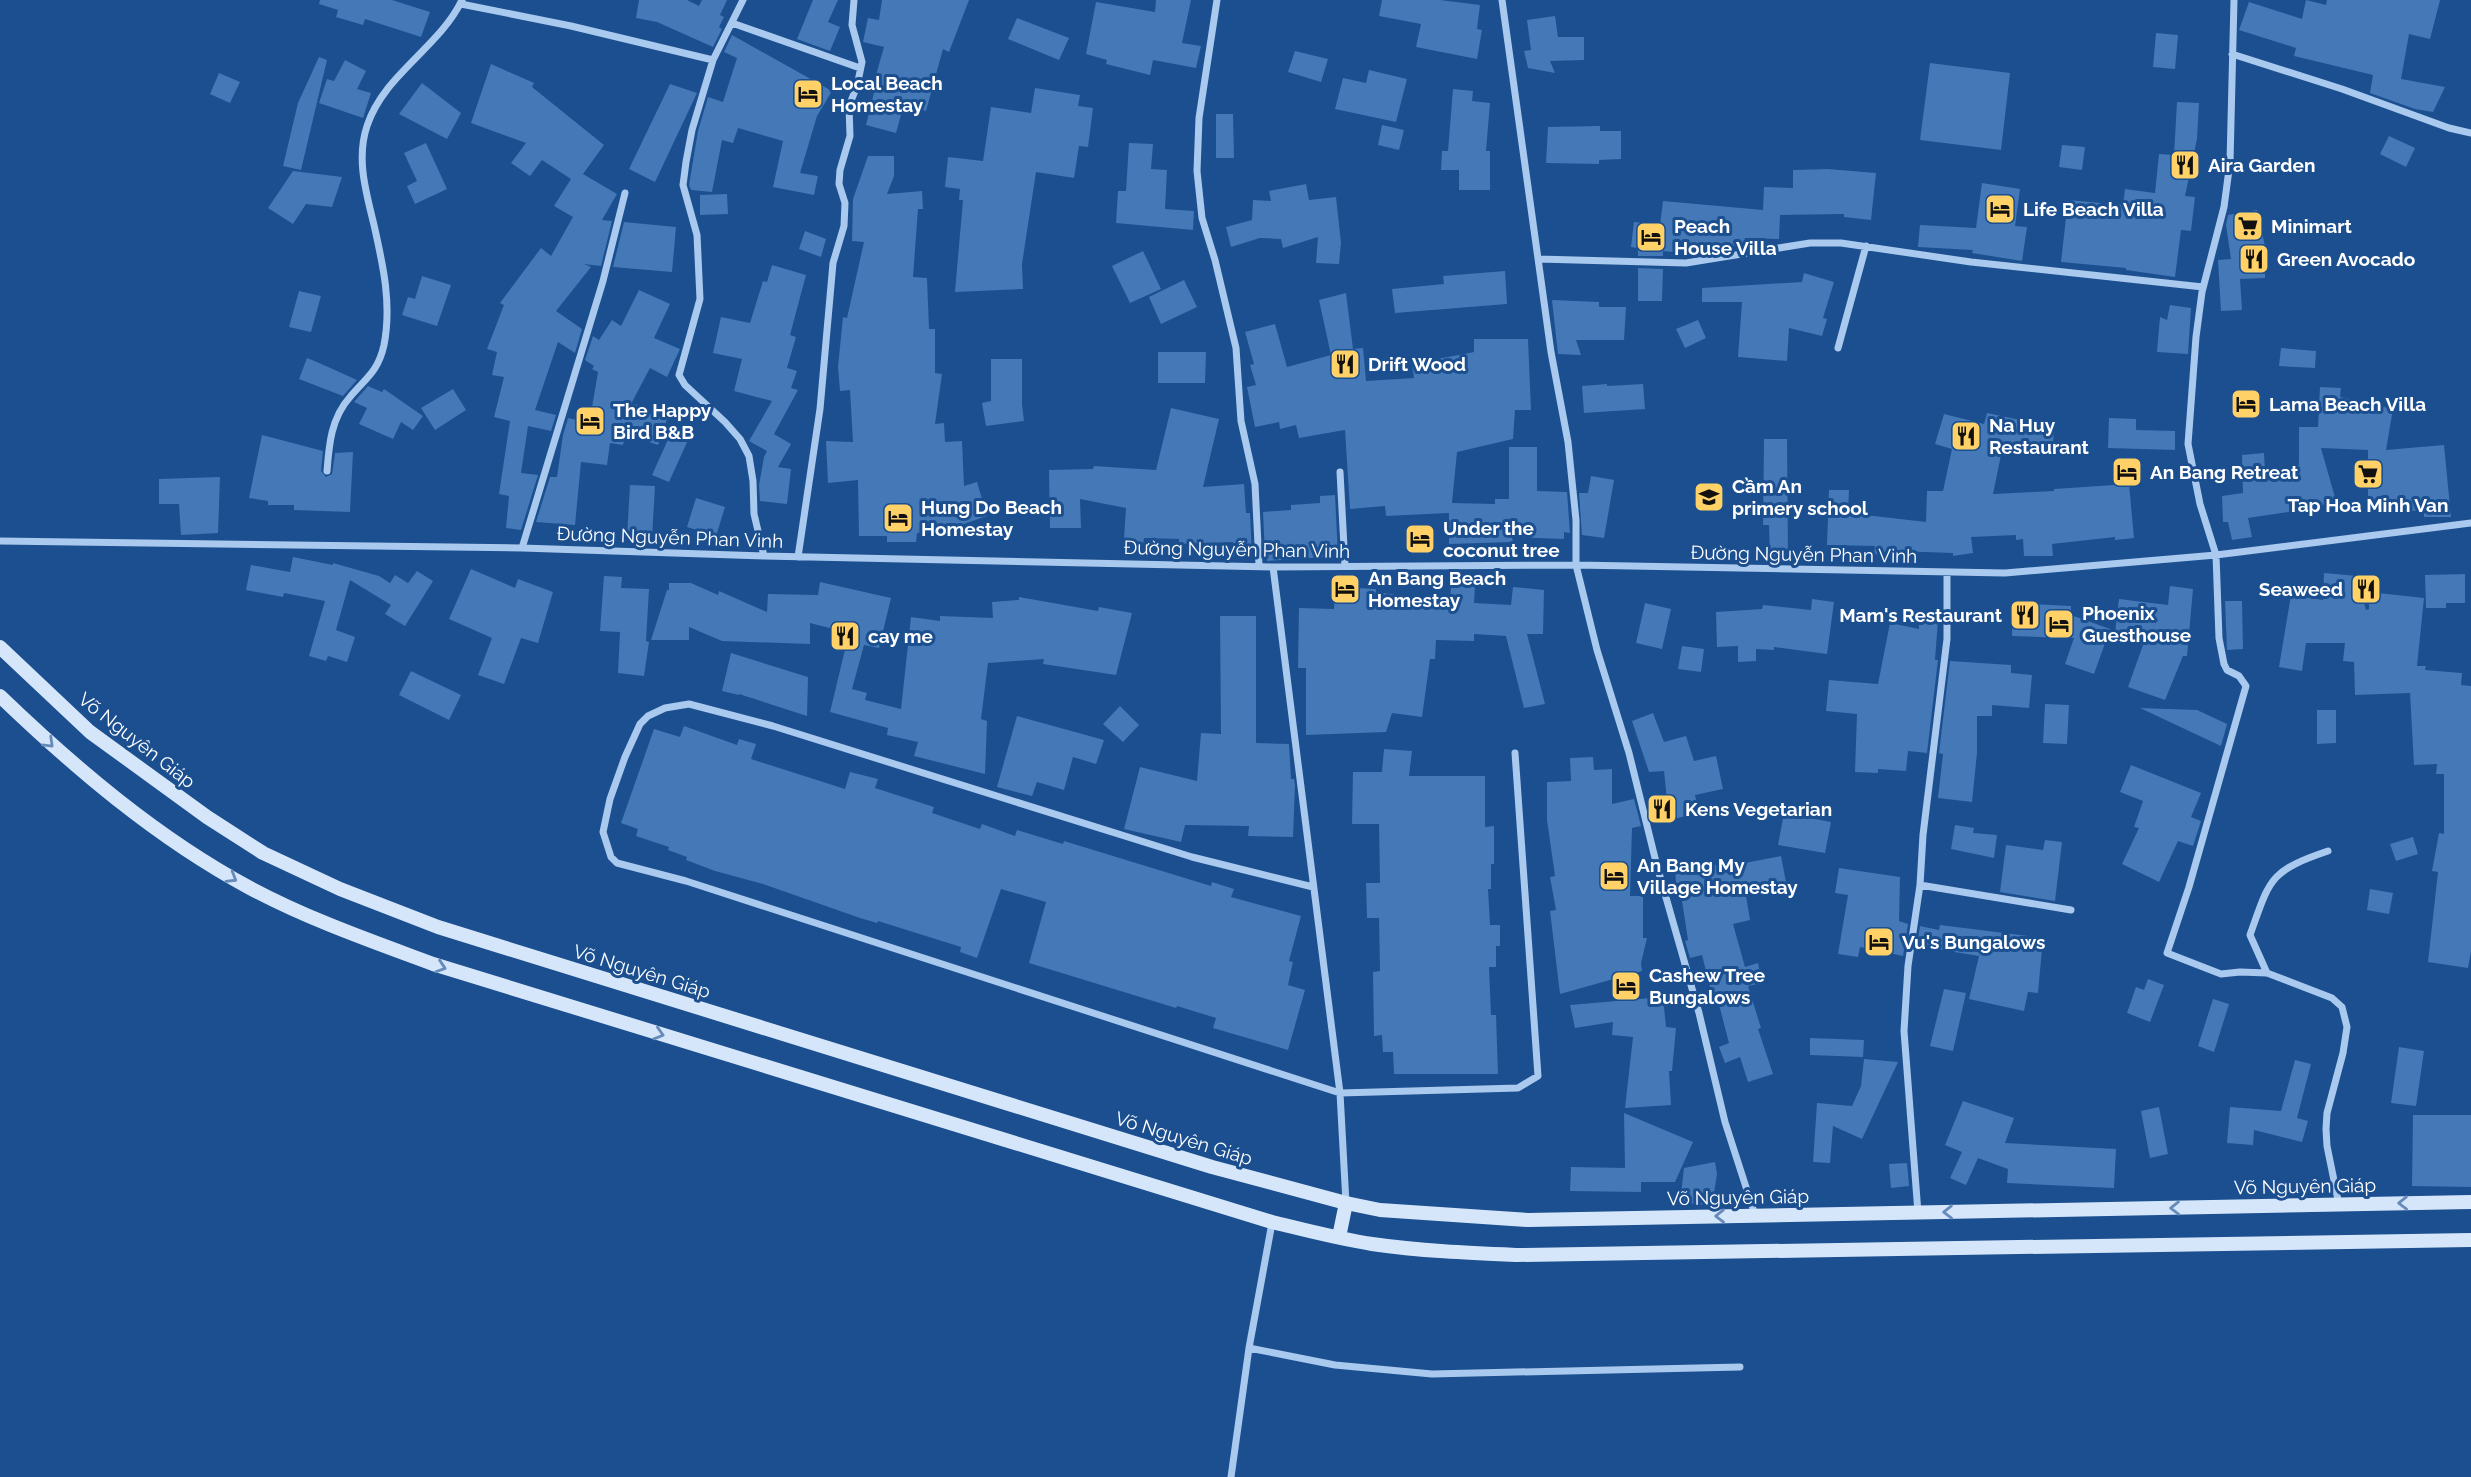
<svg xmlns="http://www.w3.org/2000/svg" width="2471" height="1477" viewBox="0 0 2471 1477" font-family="Raleway,sans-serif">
<rect width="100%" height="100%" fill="#1b4f8f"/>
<path fill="#4478b7" d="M320,0h72l38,12 -9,25 -56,-18 -2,6 -27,-8 2,-7 -19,-6z
M639,0h48l12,6 3,-6h25l-7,15 4,2 -5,10 3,2 -9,18 -56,-25 -21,-4z
M813,0h25l-10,22 12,5 -10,24 -33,-12z
M882,0h87l-20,52 -6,-3 -17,62 -22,-7 -8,29 -30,-8 12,-49 -2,-1 8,-28 -21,-5 5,-24 11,2z
M1156,0h35l-9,43 19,3 -5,22 -43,-8 -3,15 -44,-11 1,-4 -21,-6 10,-52 59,10z
M1382,0h58l40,5 -3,24 5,1 -5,29 -61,-12 5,-23 -42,-8z
M2306,0l20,5 1,-5h113l-10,39 -21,-5 -8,45 44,8 -12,25 -18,-3 -45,-16 3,-18 -79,-19 2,-8 -57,-18 10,-28 53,17z
M1555,16l3,21h26v23l-34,1 5,12 -27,-5 -4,-17 7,-1 -4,-30z
M1017,18l52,20 -10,22 -51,-21z
M2156,33l22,2 -3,34 -22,-2z
M732,35l100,56 -15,25 -17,57 18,3 -4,19 -41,-8 10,-46 -45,-13 -5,15 -11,-3 -10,52 -21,-2 -2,-5 9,-54 10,-34 15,5 14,-44 -13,-6z
M1295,51l33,8 -7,23 -33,-10z
M319,57l8,3 -26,110 -18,-4 15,-63z
M345,60l21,11 -9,18 14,4 -8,25 -44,-15 8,-24 7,2z
M1930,63l80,10 -9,77 -81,-10z
M491,64l43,19 -2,4 72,58 -21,29 34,20 -15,26 10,1 -11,45 -17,-2 7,3 -35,44 26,18 -7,24 -17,-11 -23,68 21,5 -5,16 -23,-5 -7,47 17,2 -17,55 -15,-2 3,-32 -10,-2 11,-73 -16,-4 10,-40 -12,-2 5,-23 -10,-3 17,-44 -4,-2 41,-55 10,8 22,-39 -19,-11 17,-27 -29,-19 -12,16 -19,-13 15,-20 -55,-20z
M1369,70l38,9 -11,43 -61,-13 8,-31 23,5z
M219,73l21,9 -10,21 -20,-9z
M422,83l39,30 -14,26 -48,-25z
M670,84l27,9 -42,89 -26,-13z
M1035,88l45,7 -2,11 15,2 -5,39 -9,-1 -5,32 -38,-6 -14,92 1,25 -68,3 8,-92h-4l1,-11 -15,-2 3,-30 35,4 8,-54 40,6z
M1453,89l20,2 -1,10 18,2 -4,48h4v39h-31v-20h-18l1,-19h6z
M2177,102l22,1 -2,36 -12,57 10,1 -4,34 -10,-1 -6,47 -49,-7v-2l-65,-6 7,-62 55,5 2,-16 30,4 4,-39 15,1z
M1216,114h17l1,44h-18z
M1382,125l22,5 -5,20 -21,-5z
M1600,126v5h21v28l-22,1v4l-53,-1 2,-36z
M2389,136l26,12 -9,19 -26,-13z
M426,143l21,46 -32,15 -8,-18 10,-5 -13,-28z
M1129,143l24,1 -2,25 16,1 -2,39 29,2 -1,19 -77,-7 2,-32h8z
M2062,145l23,2 -3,23 -23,-3z
M868,156h26v20l-7,18 35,-3 1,18h-5l-5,68 14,1 2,51h6v44l7,1 -7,50 9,-1 1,19 17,-1 2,45 13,-4 10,34 -41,14 -29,3 -1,9h-29v-6h-28l-1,-56 -30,3 -2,-42 27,1 -3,-52 -10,1 -2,-24 5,-50 4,1 17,-76 -12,-1 1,-42z
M1828,169l48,4 -5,47 -27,-3v-3l-64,1 -1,24 -34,-1 -1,9 -37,-3v3l-33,-4 -1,9 -10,-1v5h-25v-8l-7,-1 3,-25 26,3 3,-24 100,9 1,-23 29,1v-18z
M293,171l49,6 -10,30 -26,-3 -13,20 -25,-16z
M1982,183l38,6 -5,37 12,1 -5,34 -50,-8 1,-3 -55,-3 2,-22 56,3z
M1306,184l3,16 27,-3 5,46 -2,21 -23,-1 2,-26 -35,11 -2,-9 -21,-1 -29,9 -5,-20 26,-7 1,-20 18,1 -2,-10z
M727,194l1,20 -28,1v-20z
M2257,210l8,36v32l-25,1 2,31 -21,1 -3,-51 13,-1 -5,-34 2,-10z
M624,222l52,5 -4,45 -59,-5z
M805,231l21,8 -5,18 -22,-8z
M1143,251l18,38 -31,14 -18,-37z
M772,265l34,10 -16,60 6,2 -9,31 10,3 -6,17 7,2 -24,44 17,10 -13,23 13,2 -4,35 -27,-3 -1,-16 5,-28 3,-6 -18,-10 23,-40 -38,-10 8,-32 -29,-6 8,-36 29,6 13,-42 4,1z
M1638,268l25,1 -1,32h-24z
M1505,271l2,33 -112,9 -3,-24 52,-5 -1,-8z
M1804,273l30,9 -11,36 4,1 -5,17 -33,-8 -2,33 -49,-4 4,-55h-40v-14l100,-6z
M422,276l29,9 -14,41 -35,-11 6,-18 7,2z
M1184,280l13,27 -36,17 -12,-27z
M639,290l31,14 -16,34 26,11 -13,28 -17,-9 -19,36 7,1 -1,4 30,10 -9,26 -33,-11 -2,11 -13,-2 -3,22 -26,-3 -6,63 -39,-3 14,-45h7l6,-42 5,-17 9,2 1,-3 12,2 8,-47 -6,-3 2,-3 -9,-6 8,-24 6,4 13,-20 9,6z
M299,291l22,5 -10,36 -22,-5z
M1346,293l7,56 10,-1 3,33 48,-3 -2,-14 62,-12v-13h54l3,71h-16l-2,29 -56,13 -5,51 43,1v-5h14v-52h28v44l30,1 3,41 -6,-1v7l-52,-2 1,5 -64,2v-31l-63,3 -1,-10 -35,3 -5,-79 -46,8 -3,-13 -16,4 -1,-7 -24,5 -8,-40 9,-2 -6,-20 4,-1 -9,-32 30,-8 12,43 44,-12 -12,-55z
M1552,300l47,2v5h27l-2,33h-48l5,15 -23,-1z
M2170,305l21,3 -3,46 -31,-2 3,-35 7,3z
M1698,320l8,18 -21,10 -9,-19z
M2281,348l35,3 -1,17 -36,-2z
M1158,352h48l-1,31h-47z
M307,358l10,4 40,18 -14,16 -44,-17z
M991,359h31v45l2,17 -38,5 -4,-23 9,-2z
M1607,384v2l36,-2 2,25 -61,4 -2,-27z
M368,386l14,6 2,-3 39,27 -10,14 -12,-8 -8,17 -34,-15 8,-16 -13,-6z
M2320,387l21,1 -1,9 53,12 -7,41 58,-5 7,72h-27v-7l-24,2 -1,-8h-23v-4l-8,-1v-49l-47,-2 15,53 -27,8 -61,9 4,19 -20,3 -4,-18h-5l-1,-26 21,-3 -1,-38 22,-2 1,18 34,-6v-38h19z
M453,389l13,21 -31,20 -14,-22z
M1171,408l48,11 -16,68 41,-3 2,29h4l2,42 -18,1 -1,-14 -54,2v-5l-35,-1 -2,16 -19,-1 3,-45 -46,-9 1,29h-31l-1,-58 44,-1 1,-3 62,4z
M1987,413l68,14 -4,29 -49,-6 -9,44 61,-3v-2l75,-5 5,54 -19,2v-3l-63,7 1,12h-29l-1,-17 -7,1v-5l-45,2 2,16 -20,3v-3l-58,-2 -1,5 -20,-2 1,-8 -48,-1 2,-55h20l-1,23 78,9 1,-31h16l9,-42 -17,-5 9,-30 40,10z
M2109,418l27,1v11l39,1v19l-67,-2z
M671,433l17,7 -19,42 -17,-7z
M262,435l61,16 -2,20 5,6 6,-3 3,-21 18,-1 -3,60 -56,-2v-5h-26v-4l-19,-3z
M1764,439h23l1,116h-3v4h-15l-1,-34h-6z
M1591,476l23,4 -10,58 -22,-3 -3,-42h9z
M220,477l-2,56 -37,2 -2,-31h-20v-25z
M630,485l25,1 -3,52 -25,-1z
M1335,495l3,61 -71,5v-7h-2l-2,-42 28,-2v-5l29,-2v-7z
M696,498l29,9 -9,29 -29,-9z
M293,557l40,8v-2l46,13 11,7 5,-8 13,8 9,-12 16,10 -28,45 -20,-12 6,-9 -41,-25 -14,50 19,7 -8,25 -19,-6 -2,5 -17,-5 16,-55 -41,-8 -1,4 -37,-7 5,-25 39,7z
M471,569l44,19 3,-9 35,13 -15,51 -17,-5 -17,46 -26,-9 14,-37 -43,-19z
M2324,573l33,3 9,34 3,-1v-17l55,6 -7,68h9l-1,4 37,3 -1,12 10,1v265l-3,17 -40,-6 10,-90 -6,-1 7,-38 5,1v-60h-8l1,-10 -23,1 -4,-72 -55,2 -1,-33 -11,-1 2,-18h-39l-4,28 -23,-4 12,-72 32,5z
M2465,574v29h-19v5h-20l-1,-33z
M604,576l18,1 -1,11 28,1 -3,52 3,1 -5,34 -26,-3 2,-41 -20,-1z
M820,582l71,16 -12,50 -15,-3 -12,44 15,4 -2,7 36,9 10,-92 29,4v-5l53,2 -1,-16 27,-2v-3l79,14 1,-4 33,6 -16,62 -73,-11 1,-5 -56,4 -7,56 6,2 -2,53 -71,-18 4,-14 -31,-7 1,-7 -58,-16 19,-79 -39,-10v21l-88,-3 -33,-14v13h-38l16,-50h2v-7h22l27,12 1,-4 48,21 1,-18 50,1z
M1451,585l24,2 -1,16 37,2 2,-18 31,3 -1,44h-16l18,70 -21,4 -18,-72 -32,-2v7l-38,-1 -1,19h-5l-8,58 -30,-4 -6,19 -80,3v-67h-8l1,-60 35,1 1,-22 41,2v3l36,5 -1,2 39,3z
M2170,586l23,3 -6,67h-4l-18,44 -37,-13 15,-42 -29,-4 5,-42 49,6z
M1812,599l22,3 -7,52 -53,-7v3l-18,-1v12l-18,1v-16l-21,1 -1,-35 46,-3 1,-4 48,5z
M2225,601h17l1,48 -16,1z
M1645,603l26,6 -9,40 -26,-6z
M2013,603l58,3v9l39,14 -16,45 -29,-10 9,-26 -62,-2z
M1220,616h36v127l33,1 2,35h3l1,6 -2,52 -45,-1 1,-10 -64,-1 -4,17 -57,-13 16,-62 57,14 4,-48 20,1z
M1919,619l19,1 -3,40h3l-11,93 -19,-2 -2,20 -28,-2v4l-23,-1 2,-58 -31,-3 3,-31 49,4 12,-61 29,6z
M1682,646l22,3 -3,23 -23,-3z
M731,653l77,24 -1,39 -68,-22v1l-17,-4z
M1950,661l61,4v8l21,2 -3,33 -37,-3v11h-15v37l-5,49 -34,-4 5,-44 -4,-1z
M411,671l50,24 -12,25 -50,-25z
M2045,704l24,1 -2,39 -24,-1z
M1120,706l19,19 -16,17 -20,-18z
M2140,708l57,2 30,14 -6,22z
M2317,710h19v33l-19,1z
M1653,713l11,29 22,-6 8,25 22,-5 7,33 -28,6 4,18 -30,7 -5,-49 -15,1 -17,-51z
M1017,716l87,24 -8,24 -23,-7 -9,33 -27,-8 -5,14 -35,-9z
M684,726l53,19 2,-6 17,5 -5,15 94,30 5,-17 28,7 -3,9 59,19 -2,6 48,16 2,-5 33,12 2,-6 46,14 1,-3 147,45 1,-4 22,7 -3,8 70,19 -12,45 4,1 -5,23 17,5 -17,60 -75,-22 3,-10 -39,-12 -1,2 -147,-45 17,-61 -45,-13 -24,69 -17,-6 1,-5 -83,-26 -1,2 -17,-5 -97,-34 -48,-13 -29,-11 1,-3 -19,-7 1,-3 -33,-11 2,-7 -17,-6 33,-94 26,8z
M1384,749l28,2 -3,25h76v51l9,-1v38h-3v25h-3l2,36h10v21h-4v21h-7l2,48h5l2,59h-104l-1,-22h-10l-1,-17 -8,1 -1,-64 7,-1 -1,-53h-12l-1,-35h14l-1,-59h-27l1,-52h29z
M1593,757l1,13 18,-1v35l22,-5 7,27 -9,2 -2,68h13v42h4l-6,25 1,8 -82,23 -10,-83 6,-1 -6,-33 5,-1 -8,-56v-38l24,-1 -1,-23z
M2131,765l70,28 -10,24 10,4 -8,25 -15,-5 -19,41 -37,-18 17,-36 -5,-1 9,-26 -23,-9z
M1784,813l47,9 -6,31 -47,-8z
M1955,825l19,3 -1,5 24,2 -3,23 -43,-9z
M2413,837l5,17 -22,7 -6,-17z
M2045,840l17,2 -7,59 -55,-9 6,-47 37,5z
M1781,856l6,31 -41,9 4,24 -17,4 12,43 13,-4 4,20 -14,3 13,42 -3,1 15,45 -25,8 -8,-25 -15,6 -6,-16 10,-4 -13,-50 -4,2 -10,-40 -12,3 -5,-17 3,-1 -7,-46 -4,1 -2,-25 49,-6v3z
M1839,868l61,9 -1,44 9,3 -5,32 -43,-9 -2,10 -20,-3 10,-59 -13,-2z
M2370,889l23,4 -4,21 -22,-4z
M1940,925l103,13 -5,55 -10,-1 -4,19 -55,-12 10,-43 -62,-10 3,-20 19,4z
M2148,979l16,6 -14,37 -23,-9 9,-26 8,3z
M1944,989l22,4 -13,58 -23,-5z
M1663,997l3,30 10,1 -4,43h-3l2,34 -46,3 8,-71 -21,-2 1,-13 -38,6 -5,-23z
M2213,999l16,5 -15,48 -16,-6z
M1810,1038l54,2 -1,17 -53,-2z
M2399,1047l25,4 -8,55 -25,-3z
M1864,1059l34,3 -36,77 -29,-13 -3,37 -17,-1 4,-59 35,3 9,-20z
M2295,1060l16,4 -14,54 11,3 -6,21 -48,-12 -1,15 -26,-2 3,-36 51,4z
M1963,1101l51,17 -9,25 111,6 -2,39 -107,-5 1,-14 -30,-11 -12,27 -16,-7 12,-26 -17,-7z
M2159,1107l9,47 -18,4 -9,-47z
M1624,1113l69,29 -18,40h-34v10l-71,-1 1,-24 54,1z
M2413,1115h58v72l-59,-1z
M1715,1162l2,12 -5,32 -32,-4 4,-34z
M1907,1163l2,23 -18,2 -2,-24z"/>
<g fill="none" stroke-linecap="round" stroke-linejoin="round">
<path stroke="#a9c9ee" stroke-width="7" d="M743,0l-30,60 -21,70 -6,32 -3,23 14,50 3,64 -21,76 6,10 40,37 15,17 9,17 4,25 1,33 10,42
M1217,0l-18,118 -2,53 5,47 13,42 21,88 5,73 14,63 4,81
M1502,0l49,352 17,90 8,78v45l21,85 32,103 28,113 42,147 26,109 30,93
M2234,0l-4,162 -6,45 -22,85 -6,45 -8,107 12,60 16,51 3,83 5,26 3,6 12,6 7,10 -57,201 -22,66 54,21 19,-2 27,1 65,25 10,9 5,20 -4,26 -16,60 -1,16 1,17 12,59
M461,4l110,22 142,34
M732,23l128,45
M2232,54l110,35 107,39 22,5
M1538,259l148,4 124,-20h31l130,19 232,25
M1838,348l28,-102
M327,471c2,-26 4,-53 23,-74 16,-19 28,-25 34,-52 8,-41 -1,-80 -10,-120 -8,-33 -18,-66 -7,-99 17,-52 72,-78 95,-126
M1340,472l5,94
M0,541l522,7 242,8 509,11 303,-2 429,8 211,-18 255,-32
M522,548l81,-267 22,-88
M798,557l22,-148 13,-146 11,-37 1,-23 -6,-19 1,-14 10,-34 -1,-30 8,-20 5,-24 -10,-37 2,-25
M1273,567l67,526 6,110
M1920,885l151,25
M1313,887l-121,-30 -419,-131 -84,-22 -24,4 -17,8 -8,8 -15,33 -15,42 -7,33 8,25 6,6 69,18 654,212 178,-5 20,-12 -23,-323
M2267,973l-17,-38c20,-56 19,-64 78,-84
M1918,1213l-14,-182 4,-65 12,-81 3,-50 24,-196v-66
M1249,1348l86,17 97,9 308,-7
M1231,1477l18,-129 23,-125"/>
<path stroke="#d6e6fa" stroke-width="14" d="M0,647l90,85 117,85 56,36 77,36 98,38 774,240 134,36 34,7 148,10 943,-18
M0,696c75,72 157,142 250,192 58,31 121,53 183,76l839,258c33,8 67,17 100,22 48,7 97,9 145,11l954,-15
M1339,1237l7,-34"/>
</g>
<defs><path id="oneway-chevron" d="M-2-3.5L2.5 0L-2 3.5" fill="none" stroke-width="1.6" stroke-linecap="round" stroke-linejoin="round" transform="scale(1.75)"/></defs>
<g stroke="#668bba">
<use href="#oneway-chevron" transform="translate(49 743) rotate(44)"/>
<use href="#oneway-chevron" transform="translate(232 878) rotate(31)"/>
<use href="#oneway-chevron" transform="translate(441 967) rotate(18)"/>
<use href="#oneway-chevron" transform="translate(659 1034) rotate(17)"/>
<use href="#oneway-chevron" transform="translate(2403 1203) rotate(179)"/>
<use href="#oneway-chevron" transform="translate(2175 1208) rotate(179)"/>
<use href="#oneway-chevron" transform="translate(1948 1212) rotate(179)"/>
<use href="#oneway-chevron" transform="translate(1720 1216) rotate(179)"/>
</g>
<defs>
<g id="hotel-square" transform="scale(1.575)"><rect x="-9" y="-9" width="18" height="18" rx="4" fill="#ffd166" stroke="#1b4f8f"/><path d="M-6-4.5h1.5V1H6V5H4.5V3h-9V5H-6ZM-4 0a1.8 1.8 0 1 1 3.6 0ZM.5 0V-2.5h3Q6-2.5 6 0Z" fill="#111"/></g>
<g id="restaurant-square" transform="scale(1.575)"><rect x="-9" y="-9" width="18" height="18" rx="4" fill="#ffd166" stroke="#1b4f8f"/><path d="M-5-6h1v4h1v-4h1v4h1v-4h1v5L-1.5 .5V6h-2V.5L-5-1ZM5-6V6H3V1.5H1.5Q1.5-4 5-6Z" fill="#111"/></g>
<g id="supermarket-square" transform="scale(1.575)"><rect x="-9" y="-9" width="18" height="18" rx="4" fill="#ffd166" stroke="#1b4f8f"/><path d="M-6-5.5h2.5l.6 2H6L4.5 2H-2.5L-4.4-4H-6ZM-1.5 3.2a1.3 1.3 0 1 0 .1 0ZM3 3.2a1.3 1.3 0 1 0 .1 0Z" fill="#111"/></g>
<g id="school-square" transform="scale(1.575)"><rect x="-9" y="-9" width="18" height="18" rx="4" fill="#ffd166" stroke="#1b4f8f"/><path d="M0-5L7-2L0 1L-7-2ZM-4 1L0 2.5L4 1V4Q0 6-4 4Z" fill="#111"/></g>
</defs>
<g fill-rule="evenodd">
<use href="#hotel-square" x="808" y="94"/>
<use href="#restaurant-square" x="2185" y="165"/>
<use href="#hotel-square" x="2000" y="209"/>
<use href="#supermarket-square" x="2248" y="226"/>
<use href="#hotel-square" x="1651" y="237"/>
<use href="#restaurant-square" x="2254" y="259"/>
<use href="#restaurant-square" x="1345" y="364"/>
<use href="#hotel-square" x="2246" y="404"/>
<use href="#hotel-square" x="590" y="421"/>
<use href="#restaurant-square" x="1966" y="436"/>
<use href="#hotel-square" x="2127" y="472"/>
<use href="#supermarket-square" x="2368" y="474"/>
<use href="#school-square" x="1709" y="497"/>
<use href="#hotel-square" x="898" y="518"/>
<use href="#hotel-square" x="1420" y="539"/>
<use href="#hotel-square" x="1345" y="589"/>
<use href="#restaurant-square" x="2366" y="589"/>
<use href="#restaurant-square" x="2025" y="615"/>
<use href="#hotel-square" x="2059" y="624"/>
<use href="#restaurant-square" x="845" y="636"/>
<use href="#restaurant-square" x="1662" y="809"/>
<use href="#hotel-square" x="1614" y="876"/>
<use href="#hotel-square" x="1879" y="942"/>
<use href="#hotel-square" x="1626" y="986"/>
</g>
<g text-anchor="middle" stroke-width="6" stroke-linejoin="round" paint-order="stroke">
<g font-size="19" font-weight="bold" fill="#fff" stroke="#1b4f8f" text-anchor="start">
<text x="831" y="90">Local Beach<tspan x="831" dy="22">Homestay</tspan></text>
<text x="2208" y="172">Aira Garden</text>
<text x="2023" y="216">Life Beach Villa</text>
<text x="1674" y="233">Peach<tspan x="1674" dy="22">House Villa</tspan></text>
<text x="2271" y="233">Minimart</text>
<text x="2277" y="266">Green Avocado</text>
<text x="1368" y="371">Drift Wood</text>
<text x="2269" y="411">Lama Beach Villa</text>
<text x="613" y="417">The Happy<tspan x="613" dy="22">Bird B&amp;B</tspan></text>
<text x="1989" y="432">Na Huy<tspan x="1989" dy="22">Restaurant</tspan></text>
<text x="2150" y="479">An Bang Retreat</text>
<text x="1732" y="493">Cầm An<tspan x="1732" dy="22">primery school</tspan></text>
<text x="2368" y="512" text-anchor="middle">Tap Hoa Minh Van</text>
<text x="921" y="514">Hung Do Beach<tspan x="921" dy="22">Homestay</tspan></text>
<text x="1443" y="535">Under the<tspan x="1443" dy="22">coconut tree</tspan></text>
<text x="1368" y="585">An Bang Beach<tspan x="1368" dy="22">Homestay</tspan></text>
<text x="2343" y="596" text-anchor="end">Seaweed</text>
<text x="2082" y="620">Phoenix<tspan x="2082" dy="22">Guesthouse</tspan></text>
<text x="2002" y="622" text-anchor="end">Mam's Restaurant</text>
<text x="868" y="643">cay me</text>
<text x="1685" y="816">Kens Vegetarian</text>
<text x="1637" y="872">An Bang My<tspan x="1637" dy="22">Village Homestay</tspan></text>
<text x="1902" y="949">Vu's Bungalows</text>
<text x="1649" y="982">Cashew Tree<tspan x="1649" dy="22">Bungalows</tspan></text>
</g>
<g font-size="19" fill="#fff" stroke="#1b4f8f">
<text transform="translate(670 537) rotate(2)" y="7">Đường Nguyễn Phan Vinh</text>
<text transform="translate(1237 549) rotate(1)" y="7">Đường Nguyễn Phan Vinh</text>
<text transform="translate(1804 554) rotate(1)" y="7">Đường Nguyễn Phan Vinh</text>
<text transform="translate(137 740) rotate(38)" y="7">Võ Nguyên Giáp</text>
<text transform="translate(642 971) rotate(17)" y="7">Võ Nguyên Giáp</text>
<text transform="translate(1184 1138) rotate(17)" y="7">Võ Nguyên Giáp</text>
<text transform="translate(2305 1186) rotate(-1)" y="7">Võ Nguyên Giáp</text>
<text transform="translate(1738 1197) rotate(-1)" y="7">Võ Nguyên Giáp</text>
</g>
</g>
</svg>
